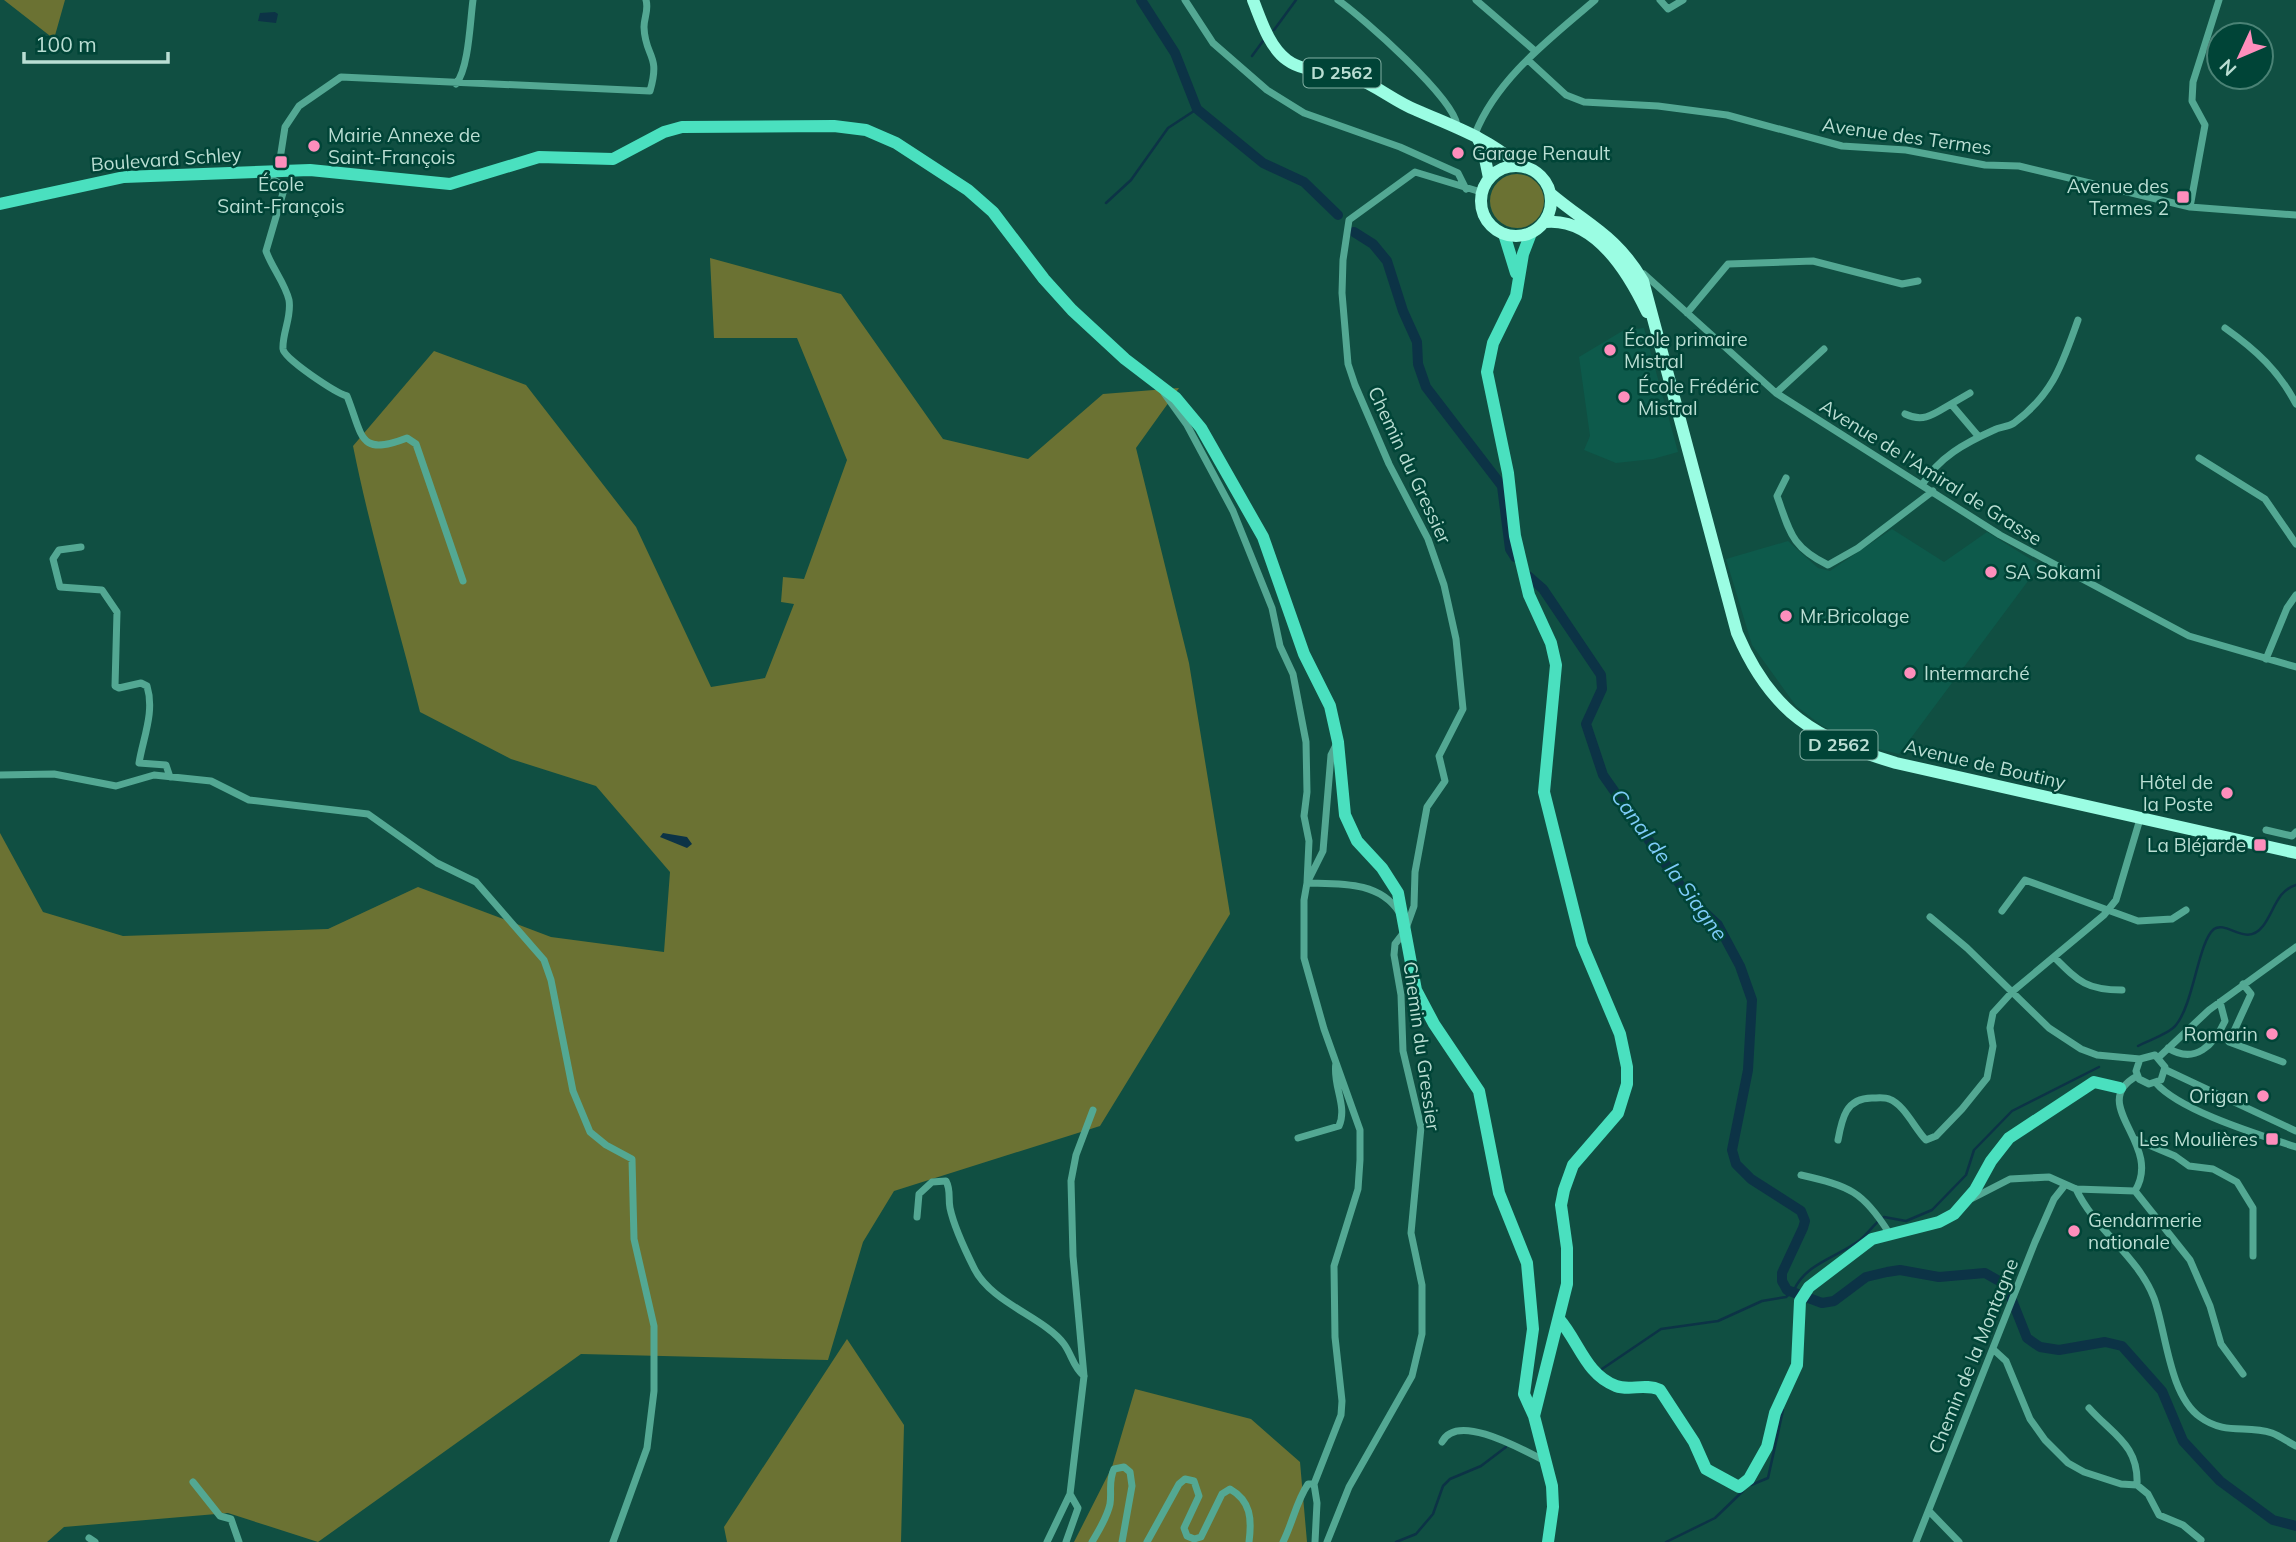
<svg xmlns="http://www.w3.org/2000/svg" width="2296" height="1542" viewBox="0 0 2296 1542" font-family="Mulish,sans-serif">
<rect width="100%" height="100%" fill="#104f42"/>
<path fill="#0d5a4b" d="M1644,328l34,124 -25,7 -37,4 -32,-13 6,-14 -11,-79 45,-27z
M1892,529l52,33 43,-30 53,33 -141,189 -45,-11 -33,-18 -25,-19 -44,-61 -26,-86 62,-18 30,27 12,3z"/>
<path fill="#6b7233" d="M4,0h61l-11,39z
M1490 201a27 27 0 1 1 54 0a27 27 0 1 1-54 0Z
M710,258l131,36 102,145 85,20 75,-65 76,-6 -43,60 53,215 41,251 -130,212 -206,65 -31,51 -35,118 -247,-6 -263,188 -90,-29 -164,14 -17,15h-47v-709l43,79 80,24 205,-7 90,-42 133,50 113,15 6,-80 -74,-86 -85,-27 -91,-47c-22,-89 -49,-176 -67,-266l81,-95 92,34 110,142 75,160 54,-9 29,-74 -13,-2 2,-25 21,2 43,-119 -50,-122h-83z
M847,1339l57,86 -3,117h-174l-3,-15z
M1135,1389l116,30 49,43 7,80h-233l38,-75z"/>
<path fill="#0c3346" d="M275,12l3,2 -2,9 -18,-2 2,-8z
M663,833l24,4 5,7 -5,4 -27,-11z"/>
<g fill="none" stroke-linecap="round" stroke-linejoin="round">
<path stroke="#0c3346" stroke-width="2.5" d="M1274,30l22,-30
M1252,56l11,-15
M1106,203l25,-23 37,-52 29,-19
M2138,1046c11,-6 31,-12 38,-21 18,-22 22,-83 38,-96 13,-9 32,19 49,-3 11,-14 14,-36 33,-41
M1797,1297l-3,-7c12,-27 44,-33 66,-50 9,-7 14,-17 24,-23l22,4 26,-11 34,-35 8,-25 38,-39 87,-44
M1602,1369l59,-40 57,-8 44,-20 24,-4 8,-7
M1751,1485l17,-7 15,-68
M1396,1542l20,-8 17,-20 10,-28 7,-7 31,-13 25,-19
M1666,1542l49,-24 28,-27"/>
<path stroke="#0c3346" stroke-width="10" d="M1141,0l34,53 22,56 66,54 41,19 34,33
M1354,232l19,12 14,17 16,50 14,31 1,22 8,23 76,99 8,63 5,8
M1528,576l15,13 58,86 1,14 -16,35 17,51 87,124 28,26 22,41 12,34 -4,70 -16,80 4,14 15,15 50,32 4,10 -2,7 -21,45v8l5,9 35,13 12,-2 32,-24 21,-5 13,-2 39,7 46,-4 21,12 21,53 13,9 19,3 46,-8 17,4 40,45 21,50 37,40 53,39 23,6"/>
<path stroke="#53a893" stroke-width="7" d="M1185,0l28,43 54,47 37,23 96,34 58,26 8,16
M1338,0c25,18 115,97 119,125
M1476,0l59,51
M1660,0l8,9 15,-9
M1528,60l38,35 18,7 74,4 69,9 115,31 64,4 79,15 34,1 171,41 106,8
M456,84c13,-16 14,-63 17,-84
M1475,134c22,-56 76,-96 120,-134
M278,172l7,-45 14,-21 42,-29 309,14c11,-38 -5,-33 -6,-64 0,-10 5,-17 2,-27
M266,173l4,5 15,8 -19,65c6,17 19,32 23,49 3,17 -7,33 -6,49 1,10 53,44 64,47 16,40 11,61 60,42l9,6 47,137
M2190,207l15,-82 -13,-24 1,-19 26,-82
M1644,274l132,119 224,142 189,101 107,31
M1687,313l41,-49 85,-3 89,23 16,-3
M2225,328c31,22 54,43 71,76
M1164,393l23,32 46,86 39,97 8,38 13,28 13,68 1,50 -3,24 5,25 -2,42c33,1 72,-2 92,29
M1776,393l48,-44
M1951,404l19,-11
M1905,414c19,9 29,0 46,-10l28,33
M2199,458l66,41 31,45
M1786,478l-9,18c13,36 14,51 51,69l30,-17 75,-57
M1922,485c17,-28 43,-42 72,-55 6,-3 14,-3 20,-7 40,-30 48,-59 64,-103
M81,547l-22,3 -6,9 7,28 42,3 15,22 -2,74 4,2 22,-5 6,3c8,26 -4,52 -8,77l27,2 4,12
M2266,659l21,-51 9,-13
M0,775l54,-1 62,12 38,-11 57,6 38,19 119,14 69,49 39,19 68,78 7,20 22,111 17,41 16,13 26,14 2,80 20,87v65l-7,57 -34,94
M2266,830l26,6 4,-4
M2002,911l23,-31 113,41 34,-2 14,-9
M1930,917l37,31 82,80 32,21 16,6 43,4 15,-4 10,12 -4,13 -12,4 -10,-5 -3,-8 4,-12
M2055,958c24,24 32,32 67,32
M2243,984l8,10 -22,48 54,20
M2168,1048c27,17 46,-3 57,-27l-5,-19
M2159,1057l50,-47 87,-63
M2166,1070l130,61
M2156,1083c24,28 104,52 140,64
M1298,1138l41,-12c9,-20 -7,-41 -3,-63
M1838,1140c4,-22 8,-42 34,-42 5,0 13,-1 17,1 15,5 26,30 37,41l10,-4 26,-27 25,-31 6,-32 -3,-18 3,-15 20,-22 91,-76 12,-15 24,-81
M2137,1140l38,16 14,10 24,3 24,13 16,26v48
M1801,1175c48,11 62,16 88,58
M2076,1189c19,41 62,67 78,109 12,33 15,97 46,119 26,19 46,7 72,16 8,3 16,9 24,13
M2135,1191l55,69 20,46 11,38 22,30
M1973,1198l37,-19 39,-2 27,12 59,2c29,-47 -49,-87 2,-115
M917,1217l2,-23 13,-12 14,-1c5,9 2,17 4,27 4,19 15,42 24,60 17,35 70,49 90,76 8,11 9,23 20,32
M1994,1350l12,11 24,58 15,21 23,23 16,9 37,12 16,1 11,9 11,21 24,10 18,15
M2089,1408c24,27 50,37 48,77
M1442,1442c15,-31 83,9 103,19
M193,1482l27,34 11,3 8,23
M1070,1494l14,-118 -11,-120 -2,-75 5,-26 17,-45
M1929,1511l30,31
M89,1538l6,4
M1047,1542l23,-48 8,14 -12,34
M1092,1542c7,-12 15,-24 18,-38 2,-13 -2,-22 4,-35l10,-2 6,5 2,14 -10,56
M1147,1542l32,-58 6,-5 9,2 5,15 -15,32 3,8 7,3 7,-2 21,-43 8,-5c21,12 22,30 19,53
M1283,1542c10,-20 13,-40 25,-58h6
M1315,1542l2,-39 -3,-19 27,-69 1,-14 -7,-64 -1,-71 24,-77 2,-29v-30l-36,-101 -20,-71v-58l3,-17 16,-32 8,-96 5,-10
M1327,1542l22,-55 63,-111 10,-42v-49l-11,-52 10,-106 -18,-76 -2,-56 -7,-40 1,-11 10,-13 9,-25 1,-34 12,-65 18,-26 -6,-25 24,-47 -7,-70 -12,-54 -16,-46 -39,-75 -34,-79 -7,-21 -6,-71 1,-33 6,-40 66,-48 66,20
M1916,1542l119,-300 19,-43 11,-14"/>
<path stroke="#4ae0bf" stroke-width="12" d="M0,204l124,-27 186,-7 140,14 89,-27 74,2 51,-27 18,-5 152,-1 32,4 30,13 72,47 25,22 51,67 28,31 53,49 51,39 25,30 62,109 41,117 26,52 8,36 7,73 12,26 25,27 16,25 18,97 18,34 45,67 20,102 28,70 6,66 -9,65 10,22
M1531,233l-8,21 -7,42 -23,47 -6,29 21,101 7,63 14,59 22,48 5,22 -12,127 38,152 38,90 7,33v17l-9,29 -45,52 -9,25 -3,15 6,43v36l-33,132 18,70 1,21 -5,35
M1504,234l12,39
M1559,1319c20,23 27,56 57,67 14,5 29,-3 44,4l34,52 12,27 33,18 10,-8 18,-32 8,-34 22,-48 3,-64 9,-14 63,-48 67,-17 15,-8 21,-24 16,-29 18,-23 85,-56 26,6"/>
<path stroke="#9bfde3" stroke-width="12" d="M1253,0c8,20 16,47 34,60 19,14 45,9 67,17 22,8 40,24 62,33 41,18 67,26 103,55
M1477,137l6,12 6,29
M1481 201a35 35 0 1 1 70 0a35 35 0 1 1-70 0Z
M1551,194c38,32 65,41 92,87l94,352c34,80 78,106 159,130l400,90
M1545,222c50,-5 83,50 102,90"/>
</g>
<g fill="#fe8ebc" stroke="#004437" stroke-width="2.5">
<circle cx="314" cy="146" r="7"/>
<circle cx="1458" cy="153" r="7"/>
<rect x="274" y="155" width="14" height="14" rx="3.5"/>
<rect x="2176" y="190" width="14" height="14" rx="3.5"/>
<circle cx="1610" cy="350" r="7"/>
<circle cx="1624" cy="397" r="7"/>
<circle cx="1991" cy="572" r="7"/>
<circle cx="1786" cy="616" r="7"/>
<circle cx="1910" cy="673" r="7"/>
<circle cx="2227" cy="793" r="7"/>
<rect x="2253" y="838" width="14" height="14" rx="3.5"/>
<circle cx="2272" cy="1034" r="7"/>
<circle cx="2263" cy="1096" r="7"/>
<rect x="2265" y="1132" width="14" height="14" rx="3.5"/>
<circle cx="2074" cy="1231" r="7"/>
</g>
<g text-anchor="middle" stroke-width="5" stroke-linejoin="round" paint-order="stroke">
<g fill="#004437" stroke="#82b0a4" stroke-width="2">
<rect x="1303.5" y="58.5" width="77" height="29" rx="5"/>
<rect x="1800.5" y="730.5" width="77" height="29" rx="5"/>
</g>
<g font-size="18" font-weight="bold" fill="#baded3">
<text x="1342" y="79">D 2562</text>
<text x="1839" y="751">D 2562</text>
</g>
<g font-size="19" fill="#baded3" stroke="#004437" text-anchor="start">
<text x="328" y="142">Mairie Annexe de<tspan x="328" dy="22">Saint-François</tspan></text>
<text x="1472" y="160">Garage Renault</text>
<text x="281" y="191" text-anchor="middle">École<tspan x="281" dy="22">Saint-François</tspan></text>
<text x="2169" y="193" text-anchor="end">Avenue des<tspan x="2169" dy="22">Termes 2</tspan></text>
<text x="1624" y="346">École primaire<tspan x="1624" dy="22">Mistral</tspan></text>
<text x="1638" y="393">École Frédéric<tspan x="1638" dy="22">Mistral</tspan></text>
<text x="2005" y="579">SA Sokami</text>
<text x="1800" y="623">Mr.Bricolage</text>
<text x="1924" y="680">Intermarché</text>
<text x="2213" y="789" text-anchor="end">Hôtel de<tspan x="2213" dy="22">la Poste</tspan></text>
<text x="2246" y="852" text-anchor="end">La Bléjarde</text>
<text x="2258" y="1041" text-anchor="end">Romarin</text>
<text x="2249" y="1103" text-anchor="end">Origan</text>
<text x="2258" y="1146" text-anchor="end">Les Moulières</text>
<text x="2088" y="1227">Gendarmerie<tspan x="2088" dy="22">nationale</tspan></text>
</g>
<g font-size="19" fill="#baded3" stroke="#004437">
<text transform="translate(1907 136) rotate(8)" y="7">Avenue des Termes</text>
<text transform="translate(166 159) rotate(-4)" y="7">Boulevard Schley</text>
<text transform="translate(1410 465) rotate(65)" y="7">Chemin du Gressier</text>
<text transform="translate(1931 472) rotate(32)" y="7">Avenue de l'Amiral de Grasse</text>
<text transform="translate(1985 764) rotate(13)" y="7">Avenue de Boutiny</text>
<text transform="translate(1422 1046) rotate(82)" y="7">Chemin du Gressier</text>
<text transform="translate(1973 1356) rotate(-68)" y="7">Chemin de la Montagne</text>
</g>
<g font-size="21" font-style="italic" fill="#7eccf9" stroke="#004437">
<text transform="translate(1669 865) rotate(54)" y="7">Canal de la Siagne</text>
</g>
</g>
<g transform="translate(2240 56) rotate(226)"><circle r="33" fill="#004437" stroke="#4a8275" stroke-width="2"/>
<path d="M0-5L12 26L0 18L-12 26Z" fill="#fe8ebc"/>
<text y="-10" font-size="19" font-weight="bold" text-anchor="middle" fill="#baded3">N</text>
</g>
<path d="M24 52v10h144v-10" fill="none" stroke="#baded3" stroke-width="3.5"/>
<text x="35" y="52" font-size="21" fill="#baded3" stroke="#004437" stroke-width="5" paint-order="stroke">100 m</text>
</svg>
